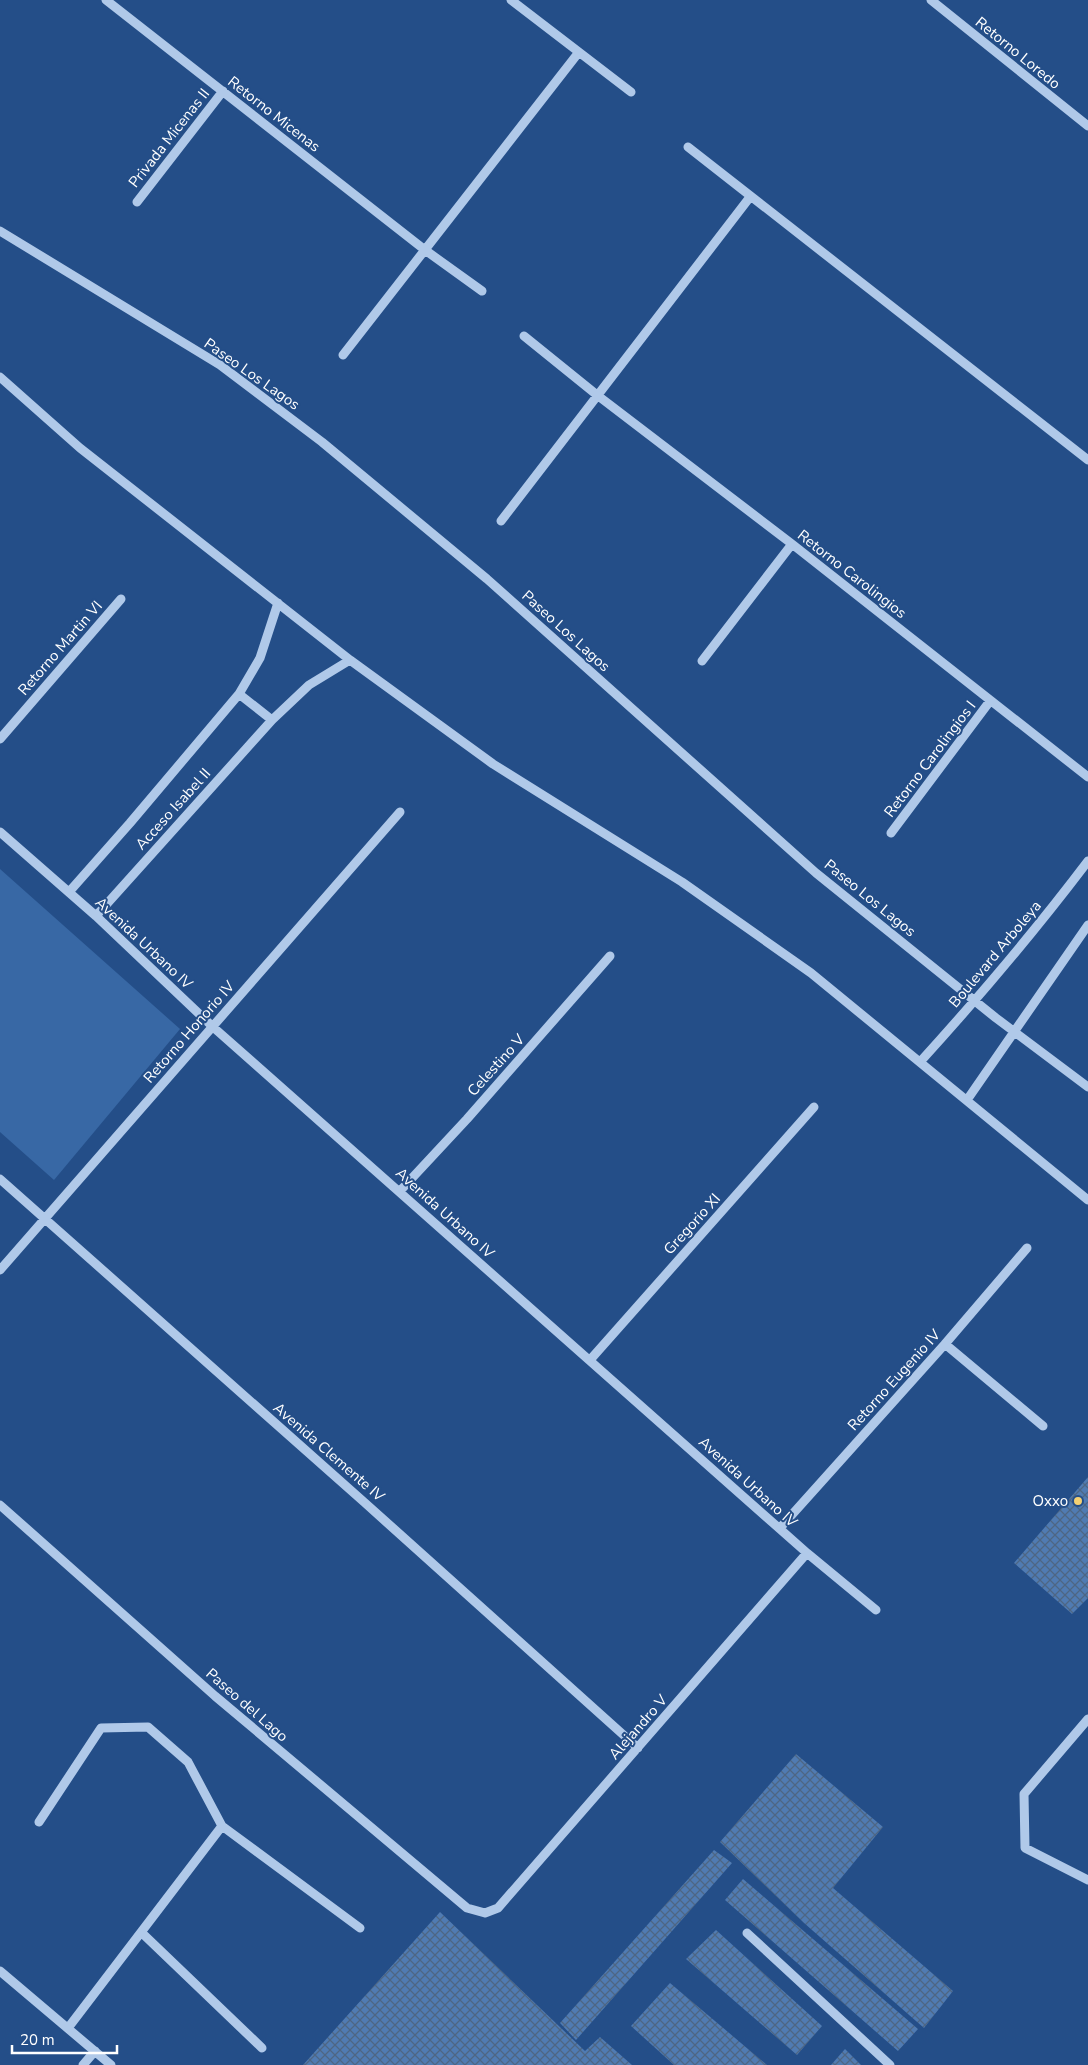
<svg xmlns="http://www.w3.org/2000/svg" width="1088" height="2065" viewBox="0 0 1088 2065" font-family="'Nunito Sans',sans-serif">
<defs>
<pattern id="building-cross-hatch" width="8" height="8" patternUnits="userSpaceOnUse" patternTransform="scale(1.25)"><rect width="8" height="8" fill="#507bb2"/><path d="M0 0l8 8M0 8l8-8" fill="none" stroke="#4e6684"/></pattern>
</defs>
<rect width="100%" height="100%" fill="#244e88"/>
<path fill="#3868a5" d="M0,869l180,160 -126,151 -54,-48z"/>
<path fill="url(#building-cross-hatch)" d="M1088,1477v121l-16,16 -58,-51z
M796,1754l87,73 -50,61 120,103 -29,37 -120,-105 -84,-81z
M714,1850l18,13 -156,177 -16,-17z
M743,1879l175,150 -20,22 -173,-151z
M440,1912l145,139 15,-14 32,28h-329z
M716,1930l106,96 -25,29 -111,-96z
M670,1983l97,82h-93l-43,-39z
M845,2049l16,16h-30z"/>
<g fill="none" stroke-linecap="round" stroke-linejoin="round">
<path stroke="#b0c9e9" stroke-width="9" d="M106,0l319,250 57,41
M511,0l120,92
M931,0l157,126
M688,147l400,313
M137,202l86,-111
M0,231l220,134 102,77 165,137 329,294 180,145 92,69
M524,336l73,59 195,149 296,233
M343,355l236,-303
M0,377l80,71 270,212 143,104 189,118 129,91 277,227
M501,521l249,-324
M702,661l90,-117
M239,694l33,26
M0,739l121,-140
M0,832l96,84 117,111 594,526 69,57
M891,833l99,-132
M69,892l61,-69 109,-129 21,-36 18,-55
M96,916l176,-196 37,-35 41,-25
M920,1062c59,-65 115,-131 168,-201
M967,1100l121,-175
M0,1179l364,323 274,246
M400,1191l67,-72 143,-163
M0,1270l400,-458
M945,1344l98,82
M590,1360l224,-253
M0,1505l215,191 252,212 18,5 13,-5 309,-355
M780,1528l165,-184 82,-96
M1088,1719l-64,75 1,54 63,32
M39,1822l62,-94 47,-1 40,35 34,64
M142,1933l120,115
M747,1933l143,132
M0,1971l111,94
M68,2028l154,-202 138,102
M83,2065l12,-14"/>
</g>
<circle fill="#f4d073" stroke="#244e88" stroke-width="2" cx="1078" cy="1501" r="5"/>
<g text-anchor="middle" stroke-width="4" stroke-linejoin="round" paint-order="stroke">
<g font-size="15" fill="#fff" stroke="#244e88">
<text transform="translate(1018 53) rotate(39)" y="5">Retorno Loredo</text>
<text transform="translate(274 114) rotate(38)" y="5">Retorno Micenas</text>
<text transform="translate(169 138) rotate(-52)" y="5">Privada Micenas II</text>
<text transform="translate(252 374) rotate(35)" y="5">Paseo Los Lagos</text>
<text transform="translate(852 574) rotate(38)" y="5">Retorno Carolingios</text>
<text transform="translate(566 631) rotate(42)" y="5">Paseo Los Lagos</text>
<text transform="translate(60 648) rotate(-49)" y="5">Retorno Martin VI</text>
<text transform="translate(930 759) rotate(-53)" y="5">Retorno Carolingios I</text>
<text transform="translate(173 809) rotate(-48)" y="5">Acceso Isabel II</text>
<text transform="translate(870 898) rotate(39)" y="5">Paseo Los Lagos</text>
<text transform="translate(144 943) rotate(43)" y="5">Avenida Urbano IV</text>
<text transform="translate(995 954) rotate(-50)" y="5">Boulevard Arboleya</text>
<text transform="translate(189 1032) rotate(-49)" y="5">Retorno Honorio IV</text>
<text transform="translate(496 1065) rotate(-48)" y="5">Celestino V</text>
<text transform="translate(445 1213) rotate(42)" y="5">Avenida Urbano IV</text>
<text transform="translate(692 1224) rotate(-48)" y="5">Gregorio XI</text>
<text transform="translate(894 1380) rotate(-48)" y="5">Retorno Eugenio IV</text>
<text transform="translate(329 1452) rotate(41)" y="5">Avenida Clemente IV</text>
<text transform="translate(748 1482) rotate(42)" y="5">Avenida Urbano IV</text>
<text transform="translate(247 1705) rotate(41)" y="5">Paseo del Lago</text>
<text transform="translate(638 1727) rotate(-49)" y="5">Alejandro V</text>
</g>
<g font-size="15" fill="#fff" stroke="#244e88" text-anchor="end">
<text x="1068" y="1506">Oxxo</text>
</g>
</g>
<path d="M12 2045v8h105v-8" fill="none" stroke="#ffffff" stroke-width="2.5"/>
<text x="20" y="2045" font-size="15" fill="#ffffff" stroke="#244e88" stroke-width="4" paint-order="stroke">20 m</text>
</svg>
